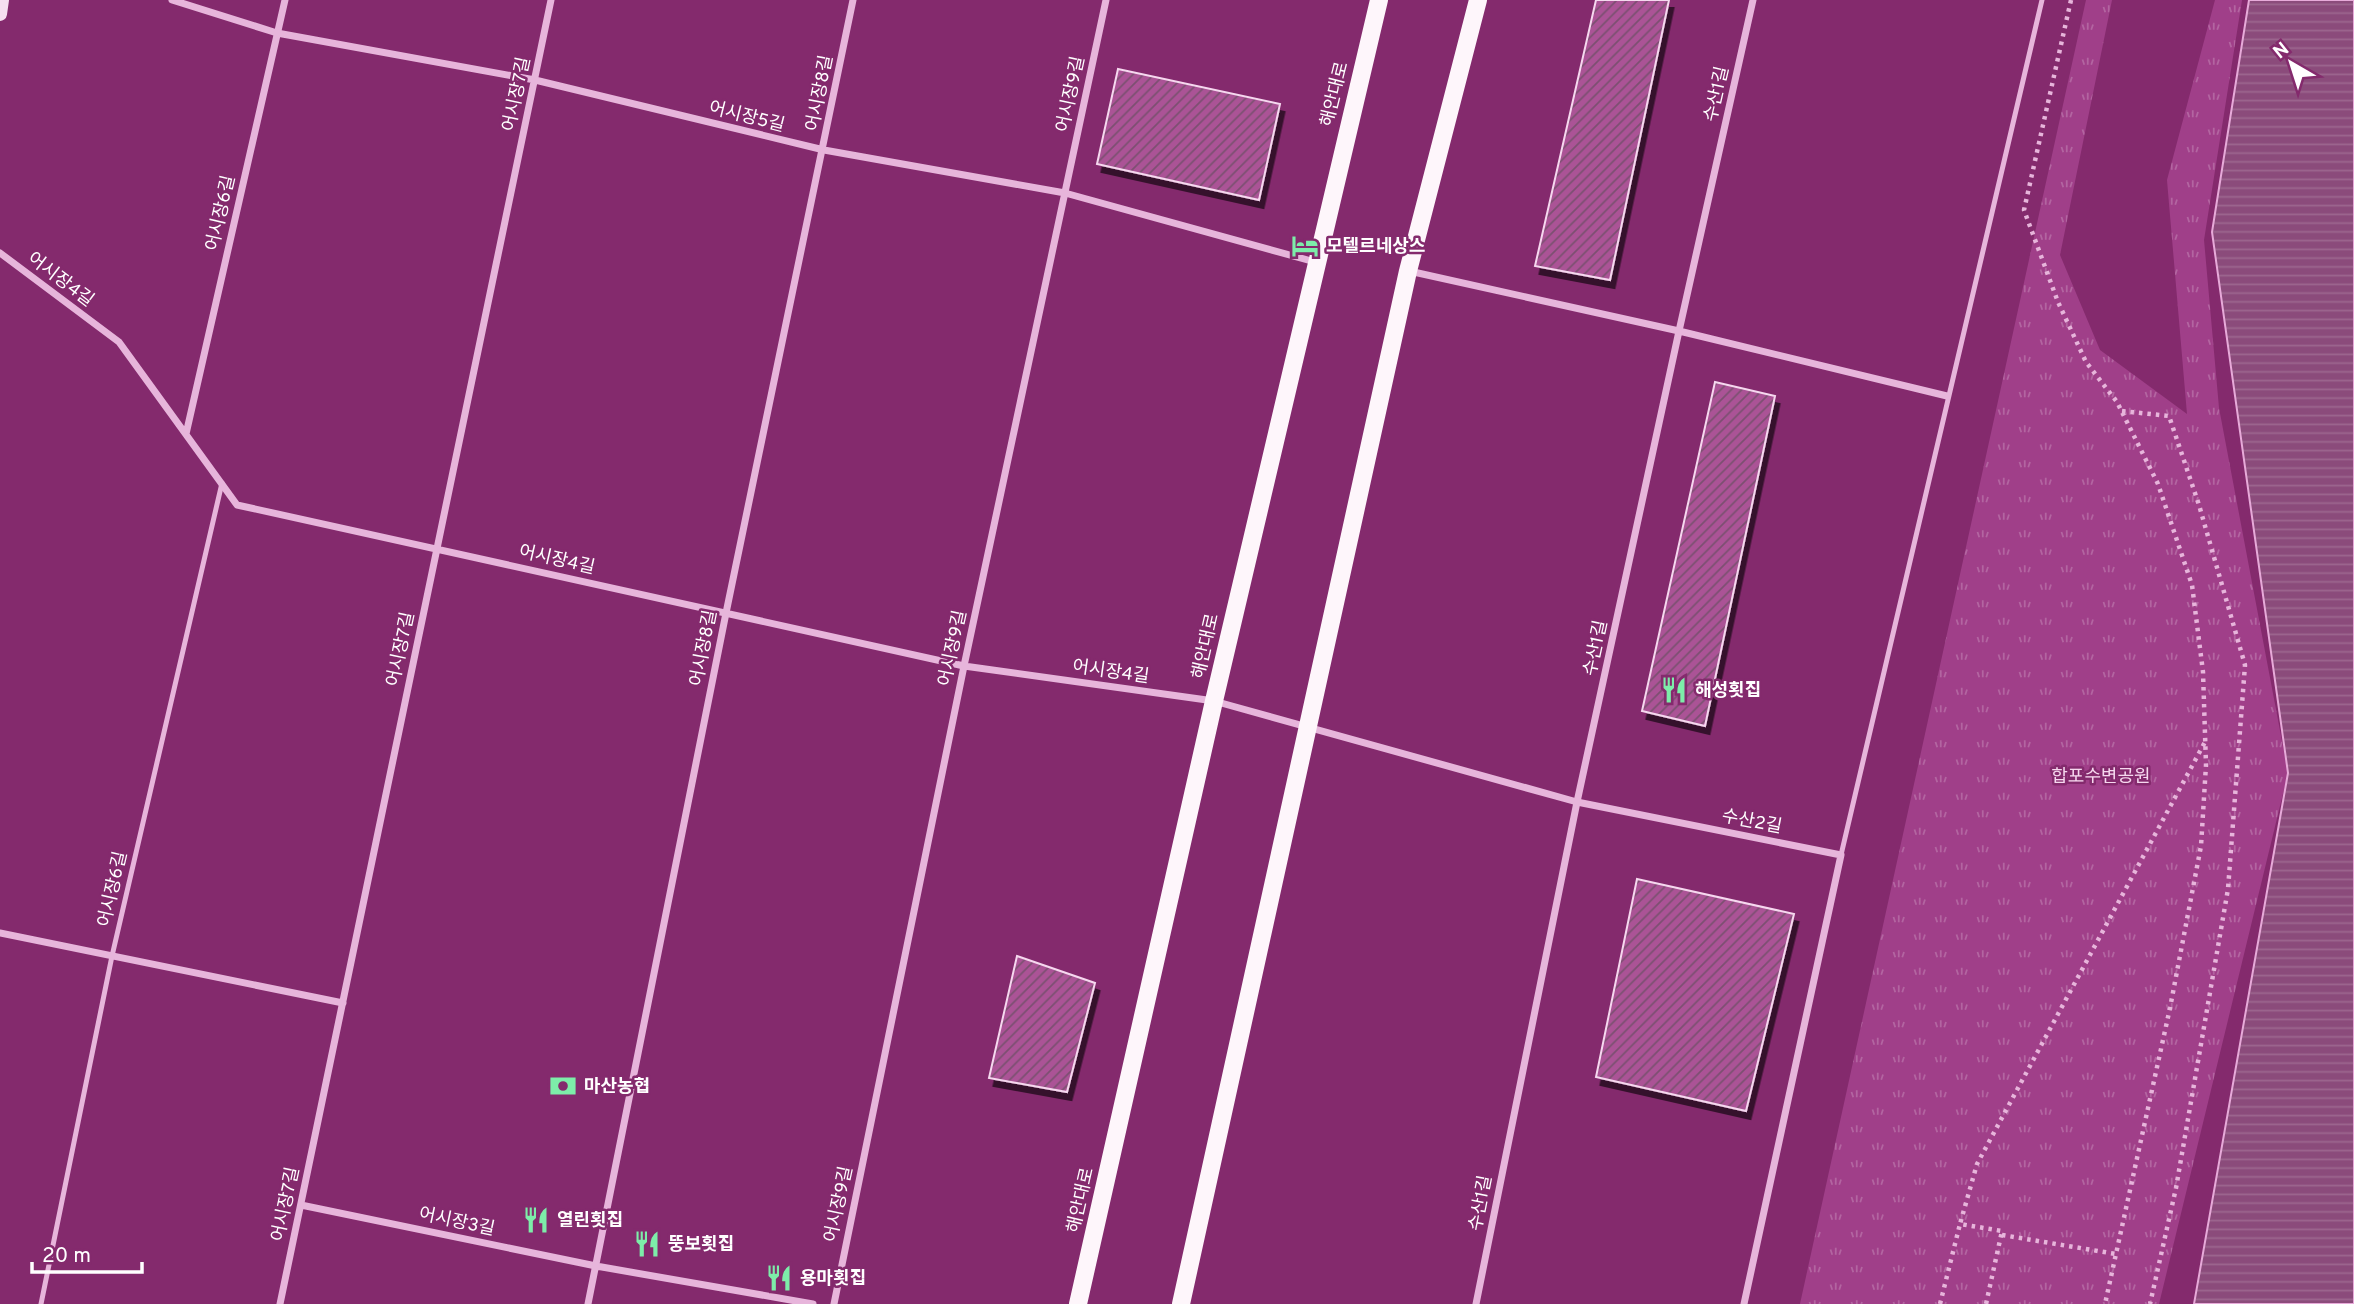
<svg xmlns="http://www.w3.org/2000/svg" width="2354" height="1304" viewBox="0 0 2354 1304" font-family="Overpass,'Noto Sans KR',sans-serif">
<defs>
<pattern id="park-tufts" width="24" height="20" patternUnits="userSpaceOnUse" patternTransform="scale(1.75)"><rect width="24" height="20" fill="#a03f89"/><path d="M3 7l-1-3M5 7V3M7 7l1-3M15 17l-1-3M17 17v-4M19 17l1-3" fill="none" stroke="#b365a1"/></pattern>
<pattern id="water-rules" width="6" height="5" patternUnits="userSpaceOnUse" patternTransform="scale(1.75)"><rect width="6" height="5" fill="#8b4b7b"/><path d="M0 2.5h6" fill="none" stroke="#9c668f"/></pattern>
<pattern id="building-hatch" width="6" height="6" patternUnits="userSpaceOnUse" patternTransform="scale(1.75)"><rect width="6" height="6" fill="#ab5396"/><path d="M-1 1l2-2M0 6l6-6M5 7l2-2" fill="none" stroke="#7c5071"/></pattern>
<filter id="shadow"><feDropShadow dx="4.5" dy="8" stdDeviation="0" flood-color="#0009"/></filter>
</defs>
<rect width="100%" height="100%" fill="#842a6d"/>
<path fill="url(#park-tufts)" d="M2086,0h26l-52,255 40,95 87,64 -20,-234 48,-180h27l-38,240 15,168 69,365 -129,531h-359z"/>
<path fill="url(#water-rules)" stroke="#e7aad9" stroke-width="2" d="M2249,0h105v1304h-160l94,-531 -76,-541z"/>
<path fill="url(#building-hatch)" stroke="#f6d8ef" stroke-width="2" filter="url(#shadow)" d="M1596,0h73l-59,280 -75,-14z
M1118,69l162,35 -21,96 -162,-36z
M1715,382l60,14 -70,330 -63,-15z
M1637,879l157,35 -48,197 -150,-34z
M1017,956l78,27 -28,109 -78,-14z"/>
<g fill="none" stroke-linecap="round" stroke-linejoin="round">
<path stroke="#e7b5db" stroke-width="4.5" stroke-dasharray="3.5 5" stroke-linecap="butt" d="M2071,0l-47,210 34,92 28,60 31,40 41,82 34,101 11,87 3,93 -5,81 -31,162 -65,296
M2122,411l47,5 30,89 46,160 -17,224 -52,299 -26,116
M2002,1235l114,19
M1940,1304l20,-80
M1986,1304l16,-73 -42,-7 17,-60 228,-422"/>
<path stroke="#e7b5db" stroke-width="5" d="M1841,855l201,-855
M41,1304l71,-348 110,-473"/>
<path stroke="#e7b5db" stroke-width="7" d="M172,0l105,33 258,47 289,70 241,43 250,69
M0,253l119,89 118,163 727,161 250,35 363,101 264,53 -97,449
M1409,271l270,60 268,65
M186,434l99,-434
M0,933l343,70
M301,1205l295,61 217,38
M280,1304l271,-1304
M588,1304l138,-691 127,-613
M834,1304l130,-638 142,-666
M1476,1304l101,-502 102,-471 74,-331"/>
<path stroke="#f6def0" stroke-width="14" d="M0,14l2,-14"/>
<path stroke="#fef6fb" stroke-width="18" d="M1078,1304l136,-603 165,-701
M1181,1304l227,-1033 70,-271"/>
</g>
<defs>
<g id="hotel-bare" transform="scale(2.1)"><path d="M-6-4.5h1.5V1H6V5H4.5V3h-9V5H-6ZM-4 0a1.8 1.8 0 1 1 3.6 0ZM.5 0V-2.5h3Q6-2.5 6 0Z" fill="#7deda9" stroke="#842a6d" stroke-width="2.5" paint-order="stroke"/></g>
<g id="restaurant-bare" transform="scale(2.1)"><path d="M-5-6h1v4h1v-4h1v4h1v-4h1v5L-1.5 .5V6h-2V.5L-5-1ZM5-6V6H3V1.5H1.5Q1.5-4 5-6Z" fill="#7deda9" stroke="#842a6d" stroke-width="2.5" paint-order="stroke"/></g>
<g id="bank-bare" transform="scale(2.1)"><path d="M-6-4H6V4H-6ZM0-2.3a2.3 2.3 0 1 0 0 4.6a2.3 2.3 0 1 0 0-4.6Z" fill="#7deda9" stroke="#842a6d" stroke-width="2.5" paint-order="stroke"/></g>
</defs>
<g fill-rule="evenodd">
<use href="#hotel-bare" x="1305" y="246"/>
<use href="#restaurant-bare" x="1674" y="690"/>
<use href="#bank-bare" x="563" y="1086"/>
<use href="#restaurant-bare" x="536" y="1220"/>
<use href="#restaurant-bare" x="647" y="1244"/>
<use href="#restaurant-bare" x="779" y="1278"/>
</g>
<g text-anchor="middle" stroke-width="5" stroke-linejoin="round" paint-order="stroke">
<g font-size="18" fill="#fff" stroke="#842a6d">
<text transform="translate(819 93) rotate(-79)" y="6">어시장8길</text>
<text transform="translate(516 94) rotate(-78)" y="6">어시장7길</text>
<text transform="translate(1070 94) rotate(-78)" y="6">어시장9길</text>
<text transform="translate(1334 94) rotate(-76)" y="6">해안대로</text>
<text transform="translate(1716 94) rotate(-77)" y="6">수산1길</text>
<text transform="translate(747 116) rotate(14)" y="6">어시장5길</text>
<text transform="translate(220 213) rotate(-77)" y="6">어시장6길</text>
<text transform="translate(61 279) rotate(37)" y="6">어시장4길</text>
<text transform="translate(557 559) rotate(13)" y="6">어시장4길</text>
<text transform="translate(1205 646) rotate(-77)" y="6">해안대로</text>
<text transform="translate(703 648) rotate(-79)" y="6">어시장8길</text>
<text transform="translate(952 648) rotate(-78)" y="6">어시장9길</text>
<text transform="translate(1595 648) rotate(-78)" y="6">수산1길</text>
<text transform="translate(400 649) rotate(-78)" y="6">어시장7길</text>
<text transform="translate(1111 671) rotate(8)" y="6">어시장4길</text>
<text transform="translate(1752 821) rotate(11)" y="6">수산2길</text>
<text transform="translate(112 889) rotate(-77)" y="6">어시장6길</text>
<text transform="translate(1080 1200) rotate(-77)" y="6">해안대로</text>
<text transform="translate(1480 1203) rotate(-79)" y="6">수산1길</text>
<text transform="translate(285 1204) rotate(-78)" y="6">어시장7길</text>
<text transform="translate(838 1204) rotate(-78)" y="6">어시장9길</text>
<text transform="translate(457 1221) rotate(12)" y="6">어시장3길</text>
</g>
<g font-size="18" font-weight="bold" fill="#fff" stroke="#842a6d" text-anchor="start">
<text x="1326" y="252">모텔르네상스</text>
<text x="1695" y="696">해성횟집</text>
<text x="584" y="1092">마산농협</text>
<text x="557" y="1226">열린횟집</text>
<text x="668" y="1250">뚱보횟집</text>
<text x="800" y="1284">용마횟집</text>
</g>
<g font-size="18" fill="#f6d8ef" stroke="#842a6d">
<text x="2101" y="782">합포수변공원</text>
</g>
</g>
<g transform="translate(2291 63) rotate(321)" stroke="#842a6d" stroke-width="5" paint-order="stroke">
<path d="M0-5L12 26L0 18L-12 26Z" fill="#ffffff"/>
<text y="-10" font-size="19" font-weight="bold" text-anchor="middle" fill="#ffffff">N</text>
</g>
<path d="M32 1262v10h110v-10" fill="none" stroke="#ffffff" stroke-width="3.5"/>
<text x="42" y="1262" font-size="21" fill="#ffffff" stroke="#842a6d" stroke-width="5" paint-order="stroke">20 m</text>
</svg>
